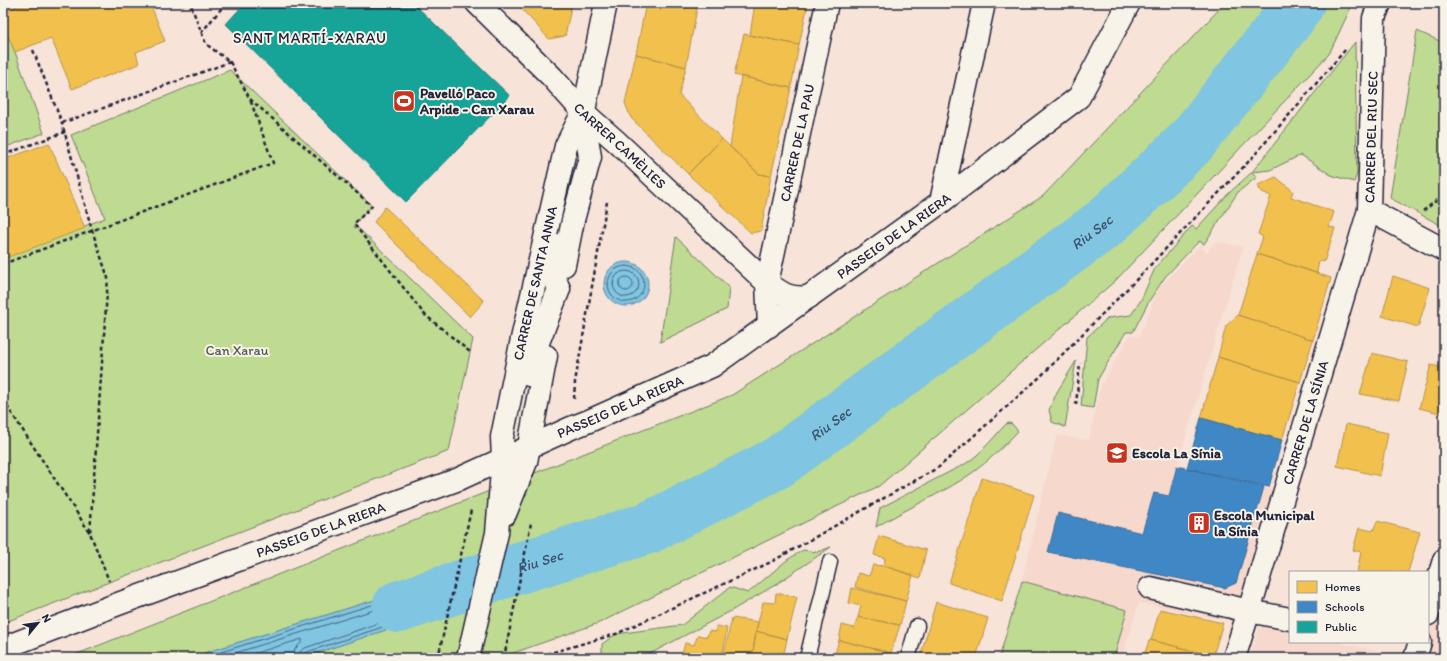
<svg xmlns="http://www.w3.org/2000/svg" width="1447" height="661" viewBox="0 0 1447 661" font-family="Itim,sans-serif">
<rect width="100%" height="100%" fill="#f7e3d8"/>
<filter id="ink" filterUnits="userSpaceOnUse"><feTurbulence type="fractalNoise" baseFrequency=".025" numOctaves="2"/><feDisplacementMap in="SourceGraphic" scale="8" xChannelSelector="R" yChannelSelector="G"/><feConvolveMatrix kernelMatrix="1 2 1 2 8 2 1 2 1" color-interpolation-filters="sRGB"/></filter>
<g filter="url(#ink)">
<path fill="#f7d8cd" d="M1215,241l28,6 -66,219 87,21 10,4 -42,130 -93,-18 -17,55h-124l24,-77 35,-146 13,3 19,2 12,-54 29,-51 9,2 20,-49 41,-43 7,8z
M1444,583v75h-22l6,-21z
M1263,625l27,7v10h47l43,10 4,6h-134l9,-29z"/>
<path fill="#bfda91" stroke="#707e66" d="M1225,3h128l-24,51 -213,226 -237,206 -280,137 -100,35h-432l665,-263 311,-199z
M3,24l12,28 29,81 -41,15z
M1417,31l27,12v184l-54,-29z
M1355,42l2,132 -3,8 -23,-7 -30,-20 -31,15 -18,2z
M230,70l142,136 -18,18 119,115 -24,112 -446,172v-365l102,-40 -34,-83z
M1251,173l6,4 -19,15 -34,52 -5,-3 -34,36 -16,24 -16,31h-7l-28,47 -5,29 -12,-2 6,-69 21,-19 23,-3 10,-15 14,-32 37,-42 4,3 33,-36z
M676,237l53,50 -2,22 -67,33z
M1076,361l-11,66 -13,-5 -3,-12 8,-18z
M1009,423l3,1 6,7c-14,15 -29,30 -46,42 -30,21 -65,35 -96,54l4,-19 75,-39c20,-7 36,-29 51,-45z
M831,547l-56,38 -44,26 -89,47h-40v-14l14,-10 66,-9 48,-38 18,6 39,-33 16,-10 14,2z
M1022,581l105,29 -13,48h-115z"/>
<path fill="#80c5e1" stroke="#5a849f" d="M604 284a22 22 0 1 1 44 0a22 22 0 1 1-44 0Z
M445,578l22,6 -30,29 -135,45h-114z"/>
<path fill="#f2c14e" stroke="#b49148" d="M23,3h127l15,38 -29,11 3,12 -67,25 -21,-51 -36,14 -12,-28v-12z
M520,3h52l-7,33 -16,3 -29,-32z
M646,3h52l-12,64 -50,-13z
M755,3h45l8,1 -9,41 -49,-10z
M744,34l55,11 -8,43 -57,-13z
M636,54l50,13 -7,28 43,44 -34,35 -57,-56 -6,-15z
M741,76l50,12 -20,88 -12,-2 -29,-27z
M722,139l37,35 12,2 -10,55 -10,2 -63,-59z
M49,143l36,85 -82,31v-99z
M1276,177l17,14 -2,6 43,15 -5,15 6,1 -11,34 -5,-2 -2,13 -60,-19 6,-17 -5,-3 13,-38 -11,-5 -2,-6z
M385,207l99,94 -14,16 -96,-95z
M1257,254l74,24 -18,62 -75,-25z
M1393,276l37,12 -12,39 -36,-11z
M1238,315l75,25 -13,42 -82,-25 8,-31z
M1372,353l36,9 -9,39 -39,-7z
M1218,357l82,25 -18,58 -81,-22z
M1431,365l13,3v46l-25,-6z
M1346,424l42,9 -8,43 -43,-10z
M982,478l52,17 -32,106 -53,-18z
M1377,521l43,11 -12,40h-51l4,-20 -8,-2 6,-22 14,3z
M879,536l47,14 -6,28 -36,-12 1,-8 -11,-3z
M873,565l11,1 29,9 -7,26 -51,-14 3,-14 11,3z
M852,588l54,13 -6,24 -42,-8 3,-11 -12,-3z
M776,593l21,4 -10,42 -31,-8 7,-29 12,1z
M936,602l52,16 -12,40h-56z
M1160,609l63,14 -10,33 -62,-16z
M858,617l42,8 -9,28 -52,-13 3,-15 12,3z
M732,618l26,4 -6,36h-29z
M716,626l11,2 -5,30h-41l4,-15 9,2 4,-10 9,2 2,-6 7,1z
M756,631l31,8 -4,19h-31z
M839,640l52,13 -2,5h-46l-8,-4z
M1151,640l62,16 -1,2h-69l6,-17z"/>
<path fill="#3f88c5" stroke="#36699c" d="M1201,418l81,22 -13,47 -82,-19z
M1177,466l87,21 -28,96 -11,5 -177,-36 10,-39 84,20 12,-40 15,3z"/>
<path fill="#17a398" stroke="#1a7c7c" d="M245,3h168l97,93 -104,106 -180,-178z"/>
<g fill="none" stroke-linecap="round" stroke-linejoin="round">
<path stroke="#48637d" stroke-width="1" d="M608 284a18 18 0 1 1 36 0a18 18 0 1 1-36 0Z
M613 284a13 13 0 1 1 26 0a13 13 0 1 1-26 0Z
M619 284a7 7 0 1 1 14 0a7 7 0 1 1-14 0Z
M202,658l243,-76 12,4 -1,3 -22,21 -127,42 -3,3v3
M219,658l226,-70 2,1v2l-15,14 -127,43 -5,4 -1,6
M239,658l63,-19v3l-7,7 -2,9"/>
<path stroke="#80c5e1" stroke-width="52" id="s1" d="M398,607l69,-23 181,-56 129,-65 328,-240 85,-80 99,-125 10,-15"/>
<g stroke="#22223b" stroke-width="17">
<path id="lane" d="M807,658l23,-96
M908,658l9,-32"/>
</g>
<g stroke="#22223b" stroke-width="25">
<g id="street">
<path id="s2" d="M477,3l75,74 31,35 34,30 150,141 2,43"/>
<path d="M581,125l25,-122"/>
<path d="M941,202l43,-199"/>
<path d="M1369,210l75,40"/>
<path d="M564,265l9,-45 17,-63 -7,-45"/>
<path id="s3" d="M809,297c-21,2 -26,-3 -42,-14l60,-280"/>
<path d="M529,375l6,-25 24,-61 -8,-20 6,-24"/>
<path d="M505,514l21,-52 20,-106"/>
<path d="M1150,588l99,23 41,8"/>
<path d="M1428,614l16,-54"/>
<path id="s4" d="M3,648l115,-44 341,-125 112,-51 18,-7 123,-55 229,-164 138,-105 50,-94"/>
<path id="s5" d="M468,658l29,-125 6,-74 -1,-22 20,-98 44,-193 17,-34"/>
<path id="s6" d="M1234,658l15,-47 120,-401 5,-192 6,-15"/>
<path d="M1415,658l5,-16"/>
</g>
</g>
<path stroke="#22223b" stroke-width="2.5" stroke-dasharray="4 3" stroke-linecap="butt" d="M201,33l25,-30
M33,50l29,73 30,107 16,48 -18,255 19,48
M230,62l20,37 122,107 -18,18 70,90 46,38
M62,123l168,-61 -24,-18 -16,-41
M3,155l62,-23
M1423,211l21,-16
M3,264l270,-101 -23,-64
M574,399l1,-17 32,-180
M3,400l87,133
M1076,405l4,-42
M438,658l33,-148
M504,658l27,-135
M533,658l83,-24 155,-72 168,-95 101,-90 96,-97 115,-121 95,-110"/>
<use href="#lane" stroke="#f7f3e8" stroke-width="14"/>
<use href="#street" stroke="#f7f3e8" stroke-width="22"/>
<path stroke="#22223b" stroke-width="3" stroke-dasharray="6 3" stroke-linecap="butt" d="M1438,658l6,-21"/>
</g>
</g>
<defs>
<g id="stadium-square" transform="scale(1.15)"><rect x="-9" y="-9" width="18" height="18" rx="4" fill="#c8321e" stroke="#f7f3e8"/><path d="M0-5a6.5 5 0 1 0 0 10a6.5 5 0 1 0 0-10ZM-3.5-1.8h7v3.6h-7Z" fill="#fff"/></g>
<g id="school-square" transform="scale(1.15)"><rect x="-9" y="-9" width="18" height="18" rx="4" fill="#c8321e" stroke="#f7f3e8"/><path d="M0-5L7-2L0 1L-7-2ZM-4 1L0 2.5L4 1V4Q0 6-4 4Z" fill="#fff"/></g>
<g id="building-square" transform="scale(1.15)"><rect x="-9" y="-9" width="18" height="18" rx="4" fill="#c8321e" stroke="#f7f3e8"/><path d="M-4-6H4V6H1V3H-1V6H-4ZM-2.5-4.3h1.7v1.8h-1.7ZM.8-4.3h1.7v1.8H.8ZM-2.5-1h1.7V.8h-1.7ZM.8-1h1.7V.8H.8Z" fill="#fff"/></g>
</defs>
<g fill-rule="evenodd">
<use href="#stadium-square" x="404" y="101"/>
<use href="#school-square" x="1117" y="453"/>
<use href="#building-square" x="1199" y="523"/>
</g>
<g text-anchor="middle" stroke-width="4" stroke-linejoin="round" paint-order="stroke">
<g font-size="14" font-weight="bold" fill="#22223b" stroke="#f7f3e8" text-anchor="start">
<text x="420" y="98">Pavelló Paco<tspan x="420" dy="16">Arpide - Can Xarau</tspan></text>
<text x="1132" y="458">Escola La Sínia</text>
<text x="1214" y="520">Escola Municipal<tspan x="1214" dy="16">la Sínia</tspan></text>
</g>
<g font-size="14" fill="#22223b" stroke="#f7f3e8">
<text dy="5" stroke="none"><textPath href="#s6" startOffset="541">CARRER DEL RIU SEC</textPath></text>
<text dy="5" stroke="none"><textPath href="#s3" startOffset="189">CARRER DE LA PAU</textPath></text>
<text dy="5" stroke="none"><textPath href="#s2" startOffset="202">CARRER CAMÈLIES</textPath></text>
<text dy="5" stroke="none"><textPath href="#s4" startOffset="987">PASSEIG DE LA RIERA</textPath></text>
<text dy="5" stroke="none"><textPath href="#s5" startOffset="382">CARRER DE SANTA ANNA</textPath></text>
<text dy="5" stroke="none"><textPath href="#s4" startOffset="663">PASSEIG DE LA RIERA</textPath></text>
<text dy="5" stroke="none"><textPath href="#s6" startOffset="246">CARRER DE LA SÍNIA</textPath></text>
<text dy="5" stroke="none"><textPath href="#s4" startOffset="339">PASSEIG DE LA RIERA</textPath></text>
</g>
<g font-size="14" fill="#515955" stroke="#f7f3e8">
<text x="237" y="355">Can Xarau</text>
</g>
<g font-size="15" letter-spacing="1" fill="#22223b" stroke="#f7f3e8">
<text x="310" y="43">SANT MARTÍ-XARAU</text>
</g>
<g font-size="15" font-style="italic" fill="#3e536d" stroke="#f7f3e8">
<text dy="5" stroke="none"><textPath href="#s1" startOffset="797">Riu Sec</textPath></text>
<text dy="5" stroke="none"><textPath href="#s1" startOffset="473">Riu Sec</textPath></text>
<text dy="5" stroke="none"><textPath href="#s1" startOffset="149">Riu Sec</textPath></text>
</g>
</g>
<rect width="1447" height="661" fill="none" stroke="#f7f3e8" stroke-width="16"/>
<rect x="8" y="8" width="1431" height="645" fill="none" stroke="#22223b" stroke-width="1.5" filter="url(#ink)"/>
<rect x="1289" y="571" width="140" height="72" fill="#f7f3e8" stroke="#a29fa3"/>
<rect x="1297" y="581" width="20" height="12" fill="#f2c14e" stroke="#a29fa3"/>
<text x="1325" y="591" font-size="12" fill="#22223b">Homes</text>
<rect x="1297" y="601" width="20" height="12" fill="#3f88c5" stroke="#a29fa3"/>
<text x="1325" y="611" font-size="12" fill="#22223b">Schools</text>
<rect x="1297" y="621" width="20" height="12" fill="#17a398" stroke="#a29fa3"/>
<text x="1325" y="631" font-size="12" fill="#22223b">Public</text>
<g transform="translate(38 623) rotate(61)" stroke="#f7f3e8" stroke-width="3" paint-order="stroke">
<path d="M0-3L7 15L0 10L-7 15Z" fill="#22223b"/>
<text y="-6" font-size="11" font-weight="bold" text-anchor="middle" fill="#22223b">N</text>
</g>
</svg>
